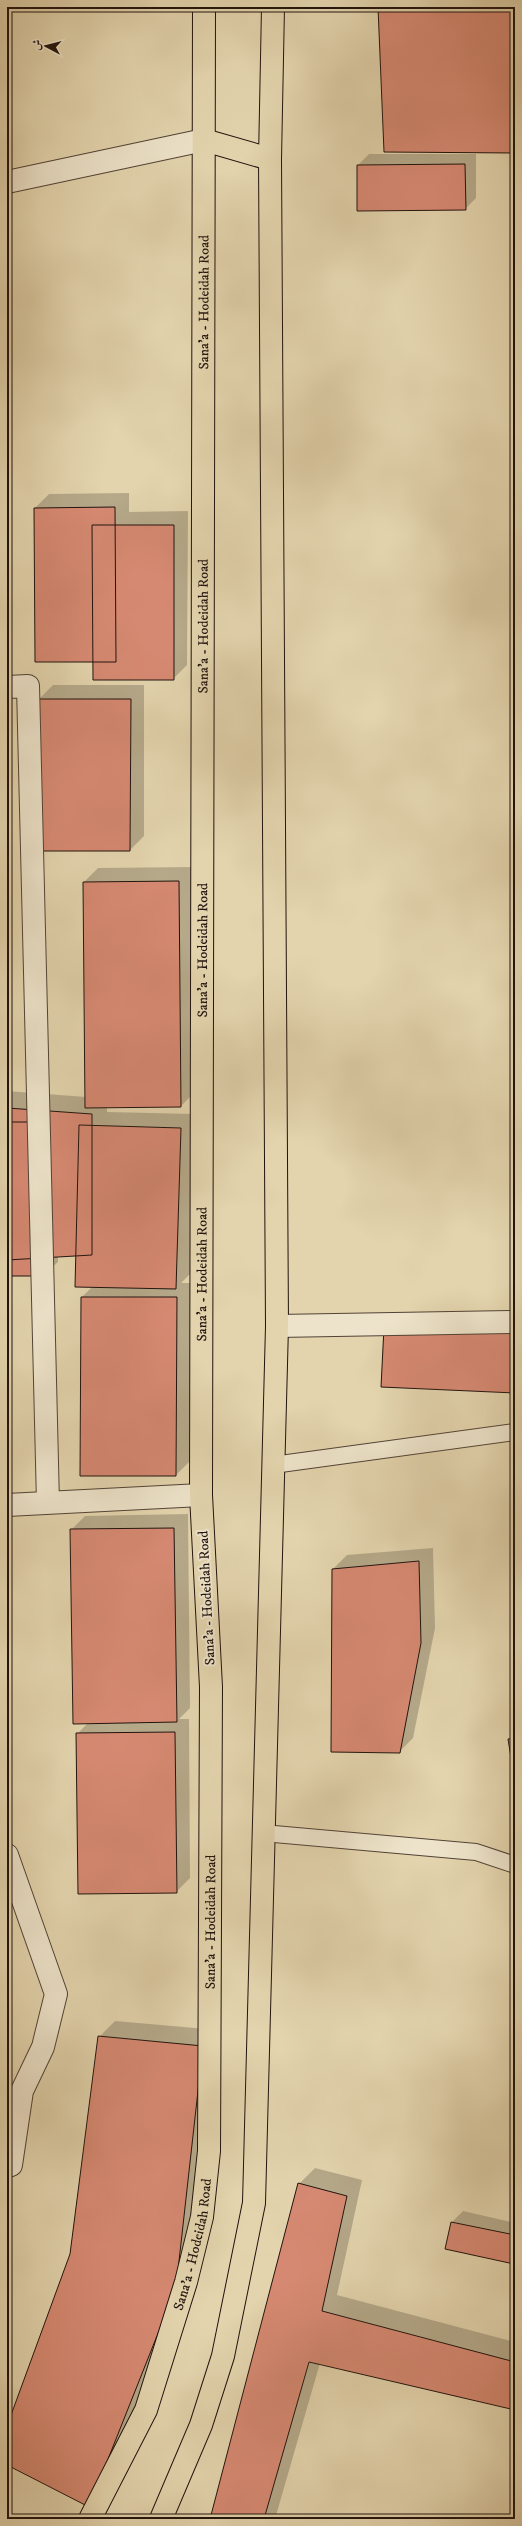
<svg xmlns="http://www.w3.org/2000/svg" width="522" height="2526" viewBox="0 0 522 2526" font-family="'IM FELL DW Pica',Amiri,serif">
<rect width="100%" height="100%" fill="#e3d4ad"/>
<filter id="stains"><feTurbulence type="fractalNoise" baseFrequency=".005" numOctaves="4"/><feColorMatrix values="0 0 0 0 .2 0 0 0 0 .09 0 0 0 0 .02 0 0 0 .5 -.17"/></filter>
<radialGradient id="worn" r=".72"><stop offset=".6" stop-color="#630" stop-opacity="0"/><stop offset="1" stop-color="#630" stop-opacity=".3"/></radialGradient>
<path fill="#0003" d="M369,154h107v44l-11,11 -107,-44z
M129,493v19l59,-1 -1,154 -14,14 -79,-18h-58l-1,-153 14,-14z
M53,685h91v151l-14,14h-91v-151z
M193,867l2,225 -14,14 -74,1v5l87,2 -4,160 -9,9h10l-1,178 -14,14 -94,-178 11,-11 -16,-31 -19,1v6l-14,13h-37v-184l79,6 -2,-215 14,-14z
M188,1514l2,194 -11,11h10l1,159 -14,14 -99,-158 11,-11 -17,-193 14,-14z
M433,1548l2,80 -22,110 -14,14 -66,-183 14,-14z
M515,1734v35l-6,-29z
M115,2021l103,9 -27,242 -87,218 -97,-26v-35l64,-175 28,-217z
M315,2168l47,12 -25,115 178,47v67l-195,-46 -45,156h-64l88,-335z
M463,2211l52,12v39l-69,-14 6,-26z"/>
<path fill="#d68972" stroke="#21130e" d="M378,7h137v146l-131,-1z
M465,164l1,46 -109,1v-46z
M115,507l1,155h-81l-1,-154z
M92,525h82v155h-81z
M38,699h93l-1,152h-92z
M179,881l2,226 -96,1 -2,-226z
M7,1108l85,6v141l-85,5z
M7,1122h39l-2,154h-37z
M79,1125l102,3 -5,161 -101,-2z
M81,1297h96l-1,179h-96z
M384,1327l131,6v60l-134,-6z
M174,1528l3,194 -104,2 -3,-195z
M419,1561l2,82 -21,110 -69,-1 1,-183z
M175,1732l2,161 -99,1 -2,-161z
M515,1738v32h-2l-5,-31z
M98,2036l105,10 -27,242 -87,219 -82,-42v-39l63,-172z
M298,2183l49,13 -25,115 193,51v48l-206,-48 -45,157h-54z
M451,2222l64,13 -1,29 -69,-15z"/>
<g fill="none" stroke-linecap="round" stroke-linejoin="round">
<g stroke="#524336" stroke-width="18">
<path id="lane" d="M273,1465l242,-33
M263,1833l213,19 39,13"/>
</g>
<g stroke="#524336" stroke-width="24">
<path id="street" d="M7,182l197,-42
M7,687l21,-1 20,817
M277,1326l238,-4
M7,1505l194,-10
M7,1855l49,139 -13,53 -21,44 -11,74 -4,1"/>
</g>
<g stroke="#21130e" stroke-width="24">
<g id="primary">
<path d="M204,140l66,19"/>
<path id="s1" d="M90,2519l56,-109 40,-128 16,-65 7,-66 2,-464 -10,-192 3,-1488"/>
<path d="M161,2519l40,-94 22,-69 31,-153 23,-877 -7,-1167 3,-152"/>
</g>
</g>
<use href="#lane" stroke="#ede3ca" stroke-width="16"/>
<use href="#street" stroke="#ede3ca" stroke-width="22"/>
<use href="#primary" stroke="#e3d4ad" stroke-width="22"/>
</g>
<g text-anchor="middle" stroke-width="4" stroke-linejoin="round" paint-order="stroke">
<g font-size="14" fill="#21130e" stroke="#ede3ca">
<text dy="5" stroke="none"><textPath href="#s1" startOffset="2239">Sana'a - Hodeidah Road</textPath></text>
<text dy="5" stroke="none"><textPath href="#s1" startOffset="1915">Sana'a - Hodeidah Road</textPath></text>
<text dy="5" stroke="none"><textPath href="#s1" startOffset="1591">Sana'a - Hodeidah Road</textPath></text>
<text dy="5" stroke="none"><textPath href="#s1" startOffset="1267">Sana'a - Hodeidah Road</textPath></text>
<text transform="translate(206 1598) rotate(-93)" y="5">Sana'a - Hodeidah Road</text>
<text dy="5" stroke="none"><textPath href="#s1" startOffset="619">Sana'a - Hodeidah Road</textPath></text>
<text dy="5" stroke="none"><textPath href="#s1" startOffset="295">Sana'a - Hodeidah Road</textPath></text>
</g>
</g>
<rect width="522" height="2526" fill="none" stroke="#e3d4ad" stroke-width="24"/>
<rect x="8" y="8" width="506" height="2510" fill="none" stroke="#21130e" stroke-width="2"/>
<rect x="12" y="12" width="498" height="2502" fill="none" stroke="#21130e"/>
<g transform="translate(46 46) rotate(277)" stroke="#ede3ca" stroke-width="3" paint-order="stroke">
<path d="M0-3L7 15L0 10L-7 15Z" fill="#21130e"/>
<text y="-6" font-size="11" font-weight="bold" text-anchor="middle" fill="#21130e">ش</text>
</g>
<rect width="100%" height="100%" filter="url(#stains)"/>
<rect width="100%" height="100%" fill="url(#worn)"/>
</svg>
